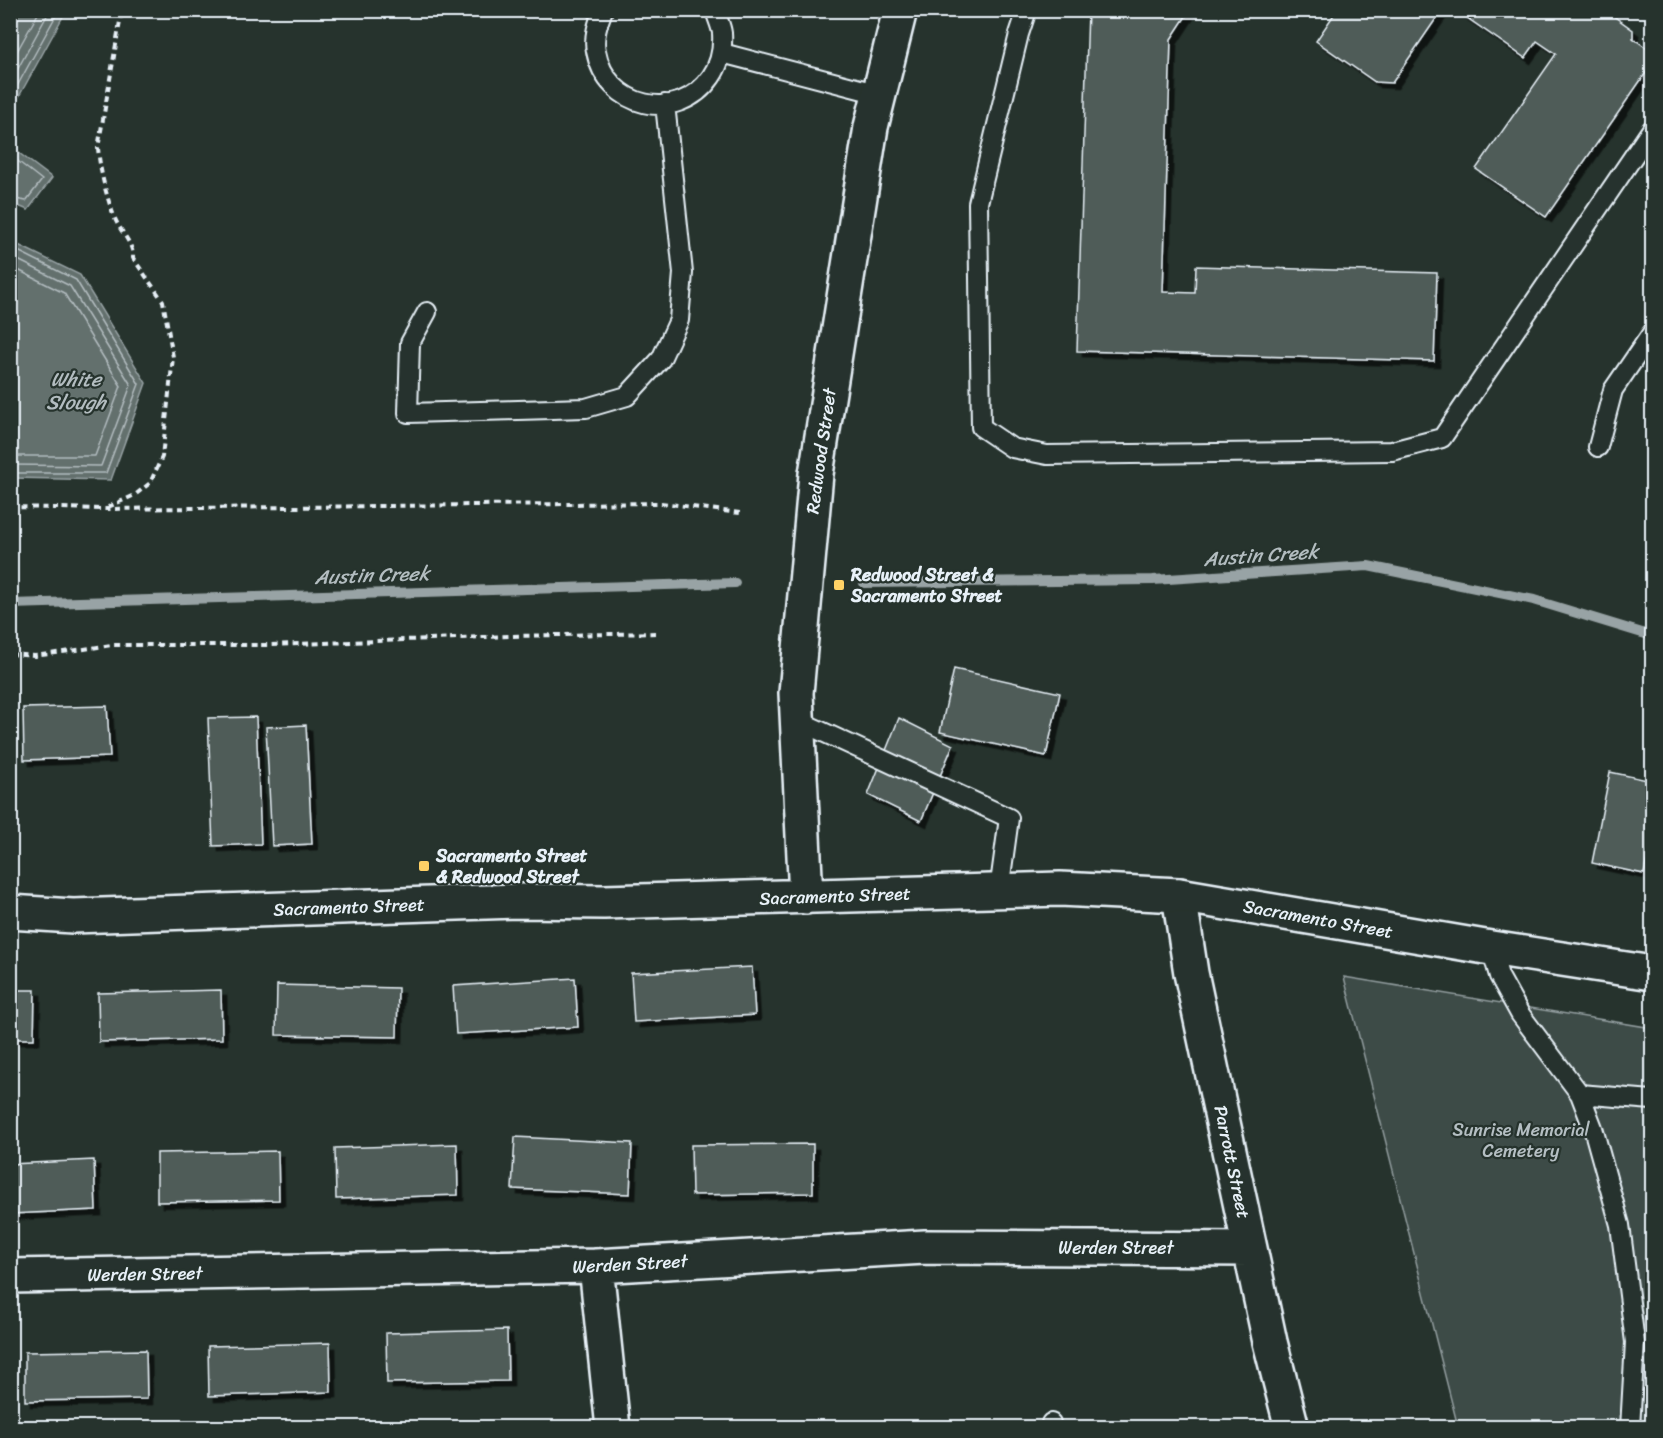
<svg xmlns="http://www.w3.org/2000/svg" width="1663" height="1438" viewBox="0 0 1663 1438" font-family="Sriracha,sans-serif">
<defs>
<filter id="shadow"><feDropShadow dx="5.5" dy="5.5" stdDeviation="0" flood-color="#0009"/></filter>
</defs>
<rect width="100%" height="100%" fill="#26332d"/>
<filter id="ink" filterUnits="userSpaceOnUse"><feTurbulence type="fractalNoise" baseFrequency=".0167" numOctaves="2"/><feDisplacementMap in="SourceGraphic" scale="12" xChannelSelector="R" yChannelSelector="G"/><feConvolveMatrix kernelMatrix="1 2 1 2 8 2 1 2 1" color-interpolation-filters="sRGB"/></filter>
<g filter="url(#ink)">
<path fill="#3e4b47" stroke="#939ea0" stroke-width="1.5" d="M1344,977l308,51v399h-194z"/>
<path fill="#636f6d" stroke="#98a3a5" stroke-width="1.5" d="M11,10l55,1 -55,100 -1,-100z
M11,147l41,31 -24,32 -17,-7z
M10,241l70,34 66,108 -35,97 -100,-2z"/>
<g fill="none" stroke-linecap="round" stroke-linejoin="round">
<path stroke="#b3bdc0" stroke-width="1.5" d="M10,64l30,-54
M10,83l40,-73
M10,99l49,-89
M10,155l32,25 -16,21 -16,-3
M10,247l66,33 63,104 -33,89h-96
M10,256l60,30 61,99 -30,81 -91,-1
M10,266l54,27 57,93 -26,70h-85"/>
<path stroke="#98a3a5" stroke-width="10" d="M864,583l289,-3 215,-14 166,34 118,36
M10,604l725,-21"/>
</g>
<path fill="#505c59" stroke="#e8f1f8" stroke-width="1.5" filter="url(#shadow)" d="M1088,10h102l-19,29 -8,253 32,1 1,-27 241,7 -3,88 -357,-10z
M1337,10h105l-50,73 -17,-1 -59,-41z
M1466,10h139l28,20v8l19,14v12l-106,153 -70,-48 80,-115 -19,-13 -12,17 -62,-43z
M954,669l106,24 -14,63 -106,-24z
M107,706l3,51 -86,3 -1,-52z
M256,717l5,127 -48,2 -5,-128z
M899,718l54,27 -32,76 -53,-26z
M306,725l6,119 -40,2 -6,-119z
M1610,772l42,9v52l-8,41 -52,-11z
M752,967l3,48 -121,7 -3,-49z
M575,978l3,49 -122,7 -3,-48z
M277,985l121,3 -1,49 -121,-2z
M10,990h25l-1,49h-24z
M221,990l1,49 -123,3 -1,-49z
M515,1137l117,6 -2,51 -118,-5z
M457,1144l1,51 -122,4 -1,-51z
M813,1144v49l-121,2 -1,-50z
M278,1151l1,49 -122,2v-49z
M94,1160l2,50 -86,4v-50z
M507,1330l1,51 -121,2 -1,-50z
M330,1343l1,49 -122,4 -1,-50z
M146,1350l1,49 -122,2v-49z"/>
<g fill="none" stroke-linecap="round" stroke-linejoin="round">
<g stroke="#e8f1f8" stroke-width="22">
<path id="service" d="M603,10c-5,13 -10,27 -7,41 10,57 82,74 115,26 9,-13 12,-29 11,-44 -1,-8 -5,-15 -7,-23
M1027,10l-8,24 -41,169 3,224 31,21 35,7 345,-4 50,-13 210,-309
M722,53l157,41
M427,312l-17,31 -2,70 178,-5 41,-12 34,-37 18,-39 4,-47 -18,-169
M1598,447l15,-57 39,-57
M797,720l212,98 -10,73
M1491,948l8,28 21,38 60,80 13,34 27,97 15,117 -5,86
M1580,1094l72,6
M1051,1423l1,5"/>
</g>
<g stroke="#e8f1f8" stroke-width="38">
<path id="minor" d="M1179,895l12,78 79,369 22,86
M596,1266l17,162
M10,1276l586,-10 329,-19 325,2"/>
</g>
<g stroke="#e8f1f8" stroke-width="38">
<path id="secondary" d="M806,897l-10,-204 20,-219 55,-347 29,-117
M10,912l63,4 446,-15 85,1 456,-13 119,6 312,53 161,25"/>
</g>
<path stroke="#e8f1f8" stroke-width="4" stroke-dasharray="6 4.5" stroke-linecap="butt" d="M10,507l95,2 556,-6 79,10
M108,507l27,-12 15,-12 12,-26 11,-100 -10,-56 -30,-43c1,-15 -14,-27 -19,-42 -8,-21 -14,-45 -16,-68l24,-138
M10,654l25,2 77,-11h159l240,-9 148,-3"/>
<use href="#service" stroke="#26332d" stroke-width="18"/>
<use href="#minor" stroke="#26332d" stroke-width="33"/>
<use href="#secondary" stroke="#26332d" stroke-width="33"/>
</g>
</g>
<g fill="#ffd166" stroke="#26332d" stroke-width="2">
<rect x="833" y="579" width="12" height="12" rx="3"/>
<rect x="418" y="860" width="12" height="12" rx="3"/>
</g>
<g text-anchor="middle" stroke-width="4.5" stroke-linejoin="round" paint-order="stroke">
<g font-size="18" fill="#e8f1f8" stroke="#26332d">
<text transform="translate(821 451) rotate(-82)" y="6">Redwood Street</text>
<text transform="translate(835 896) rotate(-2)" y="6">Sacramento Street</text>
<text transform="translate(349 907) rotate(-2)" y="6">Sacramento Street</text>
<text transform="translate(1318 919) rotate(10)" y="6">Sacramento Street</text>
<text transform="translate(1232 1162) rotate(78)" y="6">Parrott Street</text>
<text x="1116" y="1254">Werden Street</text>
<text transform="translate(630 1264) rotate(-3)" y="6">Werden Street</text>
<text transform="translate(145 1274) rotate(-1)" y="6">Werden Street</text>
</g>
<g font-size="18" font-weight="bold" fill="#e8f1f8" stroke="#26332d" text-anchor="start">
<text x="851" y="581">Redwood Street &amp;<tspan x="851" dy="21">Sacramento Street</tspan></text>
<text x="436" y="862">Sacramento Street<tspan x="436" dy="21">&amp; Redwood Street</tspan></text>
</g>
<g font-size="18" fill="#b5bfc3" stroke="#26332d">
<text x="1521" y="1136">Sunrise Memorial<tspan x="1521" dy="21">Cemetery</tspan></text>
</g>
<g font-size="20" font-style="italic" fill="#b3bdc0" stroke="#26332d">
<text x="76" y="386">White<tspan x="76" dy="23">Slough</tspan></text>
<text transform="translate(1261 555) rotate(-4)" y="7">Austin Creek</text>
<text transform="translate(372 575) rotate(-2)" y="7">Austin Creek</text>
</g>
</g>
<rect width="1663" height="1438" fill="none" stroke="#26332d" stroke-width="36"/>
<rect x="18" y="18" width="1627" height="1402" fill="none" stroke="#e8f1f8" stroke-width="2" filter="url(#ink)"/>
</svg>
